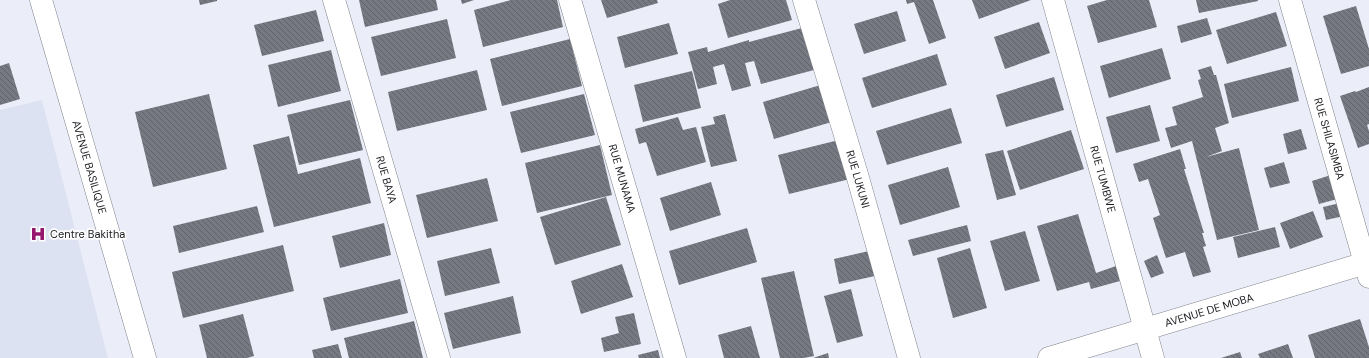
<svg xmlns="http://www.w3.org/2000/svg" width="1369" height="358" viewBox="0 0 1369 358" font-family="'DM Sans',sans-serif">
<defs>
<pattern id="building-back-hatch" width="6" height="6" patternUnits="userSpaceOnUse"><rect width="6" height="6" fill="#767981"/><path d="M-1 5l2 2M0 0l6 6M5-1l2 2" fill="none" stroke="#606269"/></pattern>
</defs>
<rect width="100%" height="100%" fill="#ebeef8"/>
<path fill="#dde2f3" d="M42,100l66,258h-108v-248z"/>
<path fill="url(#building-back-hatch)" d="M199,0h18v1l-17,4z
M359,0h77l2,10 -73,17z
M461,0h13l-12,4z
M511,0h46l6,27 -80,20 -9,-37z
M601,0h56l1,3 -51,15z
M730,0h56l6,20 -64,18 -10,-34z
M906,0h27l13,38 -17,6 -15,-42 -7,2z
M972,0h59l-52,19z
M1107,0h42l8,27 -59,16 -11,-37z
M1196,0h62v1l-59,12z
M1356,6l13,43v17l-28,8 -18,-58z
M316,10l8,31 -62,15 -8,-31z
M897,11l9,30 -42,13 -10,-30z
M1276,12l11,34 -60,18 -11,-34z
M1207,18l5,16 -31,9 -4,-17z
M447,19l9,39 -75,18 -10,-39z
M1039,22l11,31 -45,16 -11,-32z
M669,23l9,31 -53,14 -8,-31z
M802,28l12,42 -53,14 -7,-23 -9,2 6,23 -19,5 -8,-27 -11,3 4,17 -19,5 -10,-37 19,-5 1,5 41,-12v2z
M570,39l12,47 -80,20 -12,-47z
M1162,48l9,31 -62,19 -9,-32z
M331,50l10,41 -63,16 -10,-42z
M937,54l10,31 -75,23 -10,-30z
M9,63l11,36 -20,6v-39z
M1211,66l3,9h2l13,48 -14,5 7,23 -16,6 33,-9 20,82 -42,10 -25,-99 -21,7 -6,-20 12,-3 -5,-18 31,-10 -5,-17 3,-1 -3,-9z
M1291,67l8,34 -67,17 -8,-34z
M477,70l10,40 -90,21 -9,-39z
M692,71l9,37 -58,14 -9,-37z
M1054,77l10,33 -58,17 -10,-32z
M824,84l11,37 -61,18 -11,-37z
M1369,87v37l-2,1 2,6v13l-11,4 -18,-52 15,-5 1,1z
M209,94l18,75 -74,18 -18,-75z
M584,94l11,41 -74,18 -11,-41z
M350,100l13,50 -64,15 -12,-50z
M1150,105l10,36 -44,12 -10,-36z
M951,108l11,35 -75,22 -11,-34z
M725,114l12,47 -26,6 -10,-40 14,-3 -2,-7z
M678,117l5,13 13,-3 10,35 -49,14 -11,-34 -7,2 -4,-15z
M1301,129l6,20 -19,5 -5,-20z
M1071,130l13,39 -64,21 -13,-39z
M289,136l9,38 62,-16 11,45 -97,24 -21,-82z
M843,139l11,39 -65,16 -11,-39z
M600,145l12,50 -75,18 -12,-50z
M1180,149l6,20h-2l20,64h-2l4,13 -3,1 8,25 -18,5 -8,-25 -19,6 -13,-40 7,-3 -12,-36 -9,3 -6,-18z
M1003,150l13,45 -19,5 -12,-46z
M1284,162l6,21 -20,5 -6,-20z
M948,167l12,40 -60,18 -12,-40z
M1334,174l7,24 -22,6 -7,-23z
M487,178l11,43 -71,17 -11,-43z
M711,182l10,33 -51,16 -10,-33z
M606,197l15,48 -66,20 -15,-48z
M1340,203l4,13 -18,4 -3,-13z
M257,206l7,26 -85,21 -6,-27z
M1313,211l10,26 -33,12 -10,-26z
M1078,214l18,59 20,-7 4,15 -29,8 -2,-7 -32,9 -20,-65z
M384,223l7,32 -51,13 -8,-32z
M967,225l4,16 -58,15 -5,-16z
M1275,227l5,20 -42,11 -5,-21z
M747,228l10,34 -78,23 -10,-34z
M1025,231l15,50 -35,10 -15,-50z
M283,245l11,46 -111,27 -11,-46z
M491,248l9,35 -55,13 -8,-35z
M970,248l17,60 -34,10 -16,-60z
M869,251l6,25 -36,8 -5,-25z
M1157,255l7,18 -13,5 -7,-17z
M622,264l11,33 -52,17 -10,-33z
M794,271l20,85 -10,2h-24l-19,-80z
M400,279l8,34 -77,18 -8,-33z
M851,289l12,47 -26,7 -13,-47z
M513,296l8,37 -68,16 -9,-36z
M634,313l7,31 -37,8 -3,-14 18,-5 -4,-16z
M243,314l11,42 -7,2h-40l-8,-33z
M1360,319l9,28v11h-54l-7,-23z
M414,321l9,37h-74l-5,-20z
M751,326l9,32h-36l-6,-23z
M338,344l4,14h-28l-2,-8z
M1288,344l5,14h-33l-2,-4z
M658,350l2,8h-21l-1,-3z
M1240,352l2,6h-21z
M828,353l1,5h-16z"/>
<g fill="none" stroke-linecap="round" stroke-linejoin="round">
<g stroke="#81838c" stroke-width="23">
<g id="street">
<path id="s1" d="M334,0l105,358"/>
<path id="s2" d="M570,0l105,358"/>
<path id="s3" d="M804,0l52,171 53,187"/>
<path id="s4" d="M1053,0l100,358"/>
<path id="s5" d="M1290,0l79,277"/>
<path id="s6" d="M1049,358l320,-96"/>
</g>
</g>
<g stroke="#81838c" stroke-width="23">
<g id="secondary">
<path id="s7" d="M41,0l104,358"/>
</g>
</g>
<use href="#street" stroke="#fff" stroke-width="22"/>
<use href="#secondary" stroke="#fff" stroke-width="22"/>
</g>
<defs>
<g id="hospital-bare" transform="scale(1.2)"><path d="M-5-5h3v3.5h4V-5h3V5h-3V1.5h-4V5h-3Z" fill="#97166d" stroke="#fff" stroke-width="2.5" paint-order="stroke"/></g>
</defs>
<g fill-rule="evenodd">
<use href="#hospital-bare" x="38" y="234"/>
</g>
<g text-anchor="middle" stroke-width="3.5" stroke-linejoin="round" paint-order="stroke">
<g font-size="11" fill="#1a1b1f" stroke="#fff">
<text dy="4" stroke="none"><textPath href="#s5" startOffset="144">RUE SHILASIMBA</textPath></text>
<text dy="4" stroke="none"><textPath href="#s7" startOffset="174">AVENUE BASILIQUE</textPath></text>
<text dy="4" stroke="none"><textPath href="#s1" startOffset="187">RUE BAYA</textPath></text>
<text dy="4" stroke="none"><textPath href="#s2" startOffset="186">RUE MUNAMA</textPath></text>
<text dy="4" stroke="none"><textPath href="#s3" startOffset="187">RUE LUKUNI</textPath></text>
<text dy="4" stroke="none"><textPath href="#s4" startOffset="186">RUE TUMBWE</textPath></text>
<text dy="4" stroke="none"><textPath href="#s6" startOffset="167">AVENUE DE MOBA</textPath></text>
</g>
<g font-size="11" fill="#1a1b1f" stroke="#fff" text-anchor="start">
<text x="50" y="238">Centre Bakitha</text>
</g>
</g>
</svg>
